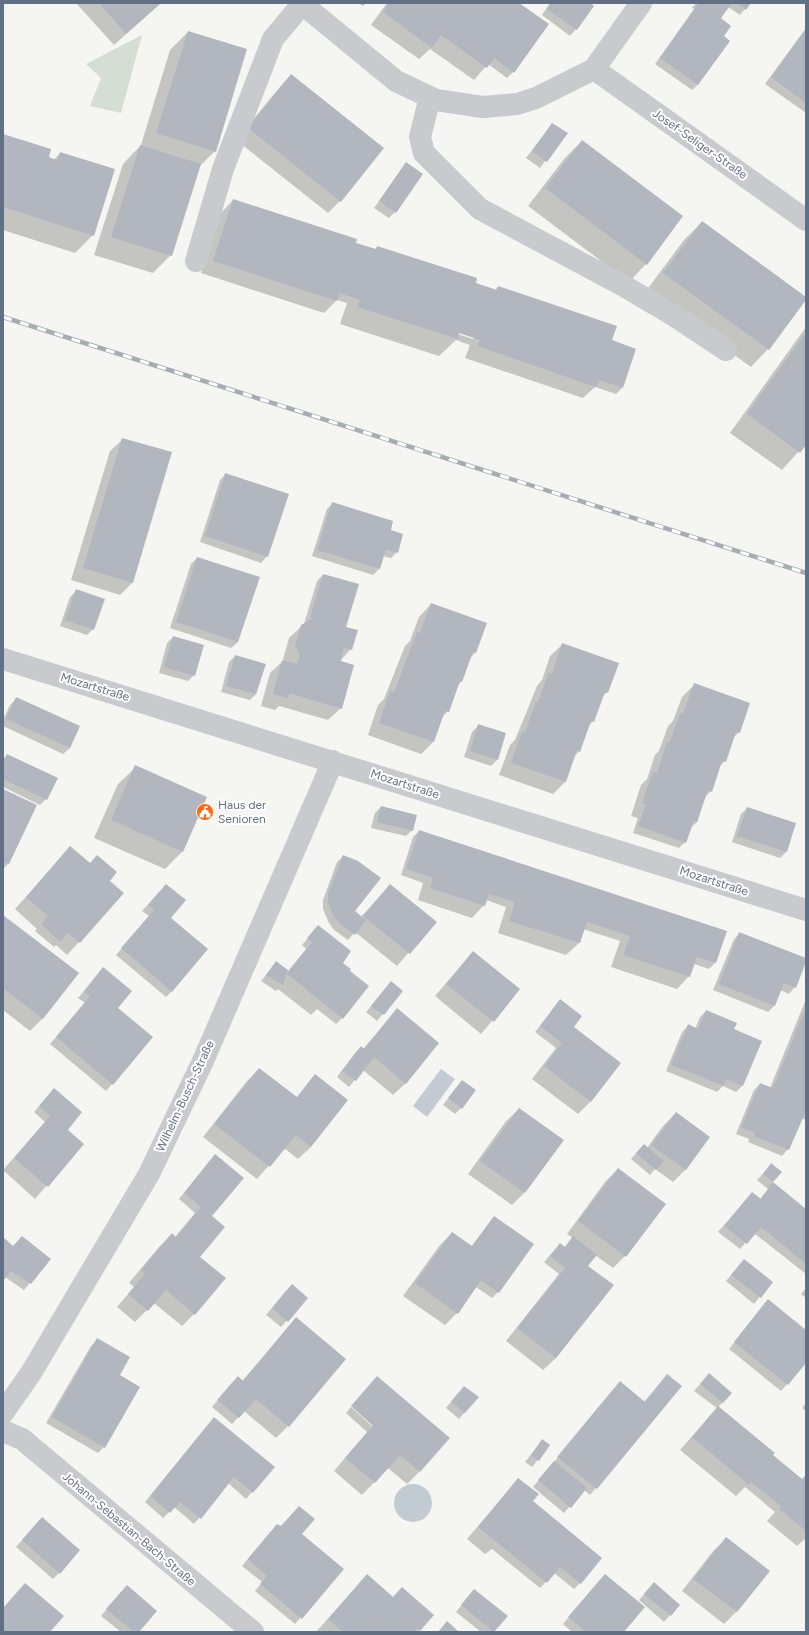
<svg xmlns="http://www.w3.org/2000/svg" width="809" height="1635" viewBox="0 0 809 1635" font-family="Figtree,sans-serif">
<rect width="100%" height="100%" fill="#f5f6f1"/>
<path fill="#d5ded2" d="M142,35l-21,78 -31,-7 11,-28 -15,-14z"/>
<path fill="#c2cbd2" d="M441,1069l14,10 -28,38 -14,-11z
M394 1503a19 19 0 1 1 38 0a19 19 0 1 1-38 0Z"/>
<path fill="#0003" fill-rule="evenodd" d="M76,3h85l-47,42z
M358,3h8l-3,3z
M387,3h130l-4,69 -6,6 -19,-14 -14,16 -44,-31 -11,10 -48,-34z
M550,3h38l-12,26 -6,7 -28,-21z
M696,3h54l-10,12 -12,-8 -9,11 4,18 -25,48 -6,6 -37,-26 39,-55 -2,-1z
M806,28v85l-41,-29z
M188,32l27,119 -16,16 -28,88 -18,18 -59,-18 29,-91 18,-19 29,-95z
M291,75l49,126 -12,12 -92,-73 43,-52z
M552,124l14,9 -26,35 -14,-10z
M3,135l45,23 6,2 6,-7 33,82 -18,18 -72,-23z
M582,141l64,123 -17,18 -101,-76 36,-47z
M406,163l-11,49 -6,6 -15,-10z
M233,200l121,47 21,3 2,-3 96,40 22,3 3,-3 113,54 24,8 -13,39 -6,6 -21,-7 -12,11 -118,-40 5,-13 -14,-5 -17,16 -99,-32 7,-21 -10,-3 -13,13 -123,-40 20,-60zM455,331l18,6v2l-18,-6z
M702,222l104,76 -38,51 -17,18 -105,-76 38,-51z
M806,327v116l-24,27 -52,-37z
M123,439l9,144 -12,12 -49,-15 39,-129z
M226,474l41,82 -6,7 -61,-21 20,-62z
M333,503l57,28 7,21 -6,6 -8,-2 -4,13 -6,6 -61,-19 15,-47z
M197,558l41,84 -7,6 -61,-20 21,-64z
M323,575l22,51 6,23 -12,13 2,46 -13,12 -49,-14 -4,4 -14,-4 9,-33 13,-12 2,1 -2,-3 6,-21 15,-14 13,-43z
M76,591l17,38 -6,6 -27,-9 10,-29z
M431,604l44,49 -6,6 -7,22 -5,5 -9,25 -6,6 -9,25 -12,12 -53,-19 10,-30 6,-6 21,-53 5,-5 9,-24z
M173,637l21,38 -6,6 -29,-8 8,-30z
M563,644l44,48 -6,6 -8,23 -5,6 -9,24 -5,6 -9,25 -12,12 -54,-19 11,-30 5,-5 22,-54 5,-6 8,-24z
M235,656l29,9 -8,29 -6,6 -29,-8 8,-30z
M694,685l45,47 -7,7 -7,22 -6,6 -8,24 -6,6 -8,25 -7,6 -5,14 -6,6 -46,-15 5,-15 -7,-2 10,-31 6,-6 8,-24 4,-4 9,-25 5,-5 9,-24z
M16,699l63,28 -9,21 -7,6 -60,-28v-6l7,-15z
M478,726l19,34 -6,6 -27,-9 8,-25z
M7,755l39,44 -6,6 -37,-18v-28z
M136,767l47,84 -18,18 -71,-31 24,-54z
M3,790l32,15 -27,59 -5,5z
M381,807l31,23 -6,6 -35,-8 4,-15z
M747,808l48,16 -9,28 -6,6 -48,-16 9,-28z
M419,831l306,100 -10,32 -6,6 -15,-5 -5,12 -12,13 -66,-22 9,-26 -37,-12 -4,14 -13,12 -68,-22 8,-26 -20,-7 -2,5 -12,13 -54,-18 5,-17 -22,-8 12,-38z
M70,848l38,33 -29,61 -12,13 -11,-10 -2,2 -19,-16 2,-2 -22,-20z
M343,856l11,55 7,6 29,-32 45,37 -38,44 -42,-34 -7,8 -14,-10 -5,-7 -6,-14v-9l14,-38z
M160,891l12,100 -6,6 -50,-42 33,-39 -7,-5z
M3,917l74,57 -35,45 -12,12 -27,-21z
M318,926l23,37 1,55 -6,6 -19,-15 -6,6 -33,-26 -2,2 -15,-10 15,-18 12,8 18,-22 -4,-4z
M740,933l66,26 -11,28 -6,7 -9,-4 -6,16 -6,6 -55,-22 21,-51z
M473,952l46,37 -38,45 -46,-38z
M98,975l19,33 35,29 -46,54 -56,-47 35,-41 -7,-5z
M391,982l11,9 -25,30 -11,-9z
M806,999v121l-5,-2 -13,31 -6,7 -34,-14 1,-3 -13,-5 18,-44 6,-6 10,4z
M560,1001l13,26 47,37 -30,38 -12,12 -46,-35 24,-31 -21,-16z
M397,1010l9,73 -13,12 -30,-25 -14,17 -12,-10 18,-24 6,-6 2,2z
M706,1011l27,19 9,56 -6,6 -13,-6 -6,6 -51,-21 16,-39 6,-6 7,3 5,-12z
M259,1069l52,78 -13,12 -14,-11 -27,31 -54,-42 44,-56z
M456,1088l5,20 -6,6 -12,-9z
M48,1096l18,34 17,14 -48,55 -32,-29 42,-48 -11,-10z
M519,1109l43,32 -38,52 -12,12 -44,-31 38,-53z
M676,1113l33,24 -24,33 -12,12 -18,-13 -5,6 -19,-16 7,-8 9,-3 16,-22z
M209,1162l2,54 -12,41 -5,57 -12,12 -28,-23 -19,19 -18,-15 17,-20 -5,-4 30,-36 13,-13 3,3 20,-24 -16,-14z
M771,1165l9,7 -8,11 34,27v64l-52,-41 -14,16 -22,-17 34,-39 8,6 8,-10 -11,-9z
M618,1169l7,87 -12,12 -18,-13 -8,11 25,20 -56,72 -13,12 -37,-29 53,-67 -15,-12 16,-18 4,4 9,-10 -6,-4 38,-52z
M494,1217l4,75 -6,6 -16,-11 -19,26 -12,12 -42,-29 37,-51 12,-12 19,14z
M3,1239l10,8 37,12 -26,31 -19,-13 -2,3z
M744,1260l28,22 -18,22 -28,-23z
M806,1288v10l-5,-4z
M286,1291l21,7 -26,29 -15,-12z
M762,1307l44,24v31l-25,29 -52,-42z
M296,1319l-8,107 -12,12 -32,-27 -12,13 -20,-17 20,-24 10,-2z
M97,1340l21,36 -14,71 -6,6 -52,-30 45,-77z
M709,1374l14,28 -5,5 51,51 33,22 4,-3v61l-9,8 -30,-25 8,-9 -30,-25 -9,9 -56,-46 37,-42 -23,-17z
M667,1375l13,11 -90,109 -6,-5 -20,23 -31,-26 87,-104 24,19z
M371,1384l48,88 -12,12 -19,-16 -26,27 -28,-24 33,-39 -21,-19 5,-6 22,20z
M458,1393l19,5 -18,21 -13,-11z
M806,1403v8l-4,-3z
M208,1425l65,42 -27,32 -18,-16 -34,41 -20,-17 -11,11 -18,-16z
M542,1441l7,5 -17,21 -7,-5z
M518,1479l10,26 52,78 -6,6 -20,-16 -14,15 -48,-39 -7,5 -18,-15z
M36,1524l23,49 -6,6 -37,-32z
M271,1531l30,3 42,35 -48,55 -40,-33 7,-9 -20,-16z
M727,1538l41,33 -32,41 -12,12 -42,-33 32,-41z
M367,1575l26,23 40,17 -16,17h-101z
M599,1581l24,51h-51l-9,-8z
M648,1590l31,15 -15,17 -25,-22z
M121,1592l17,40h-17l-20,-16z
M468,1597l38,19 -13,16h-12l-25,-20z"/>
<path fill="#b2b7bf" d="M99,3h62l-35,31z
M389,3h130l30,21 -35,49 -20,-15 -7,10 -46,-33 -9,13 -49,-36z
M551,3h39l4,3 -17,24 -30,-21z
M699,3h33l-11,15 10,8 -7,10 6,5 -32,44 -38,-27z
M737,3h14l-5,7z
M806,29v74l-35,-26z
M188,31l59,18 -31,103 -60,-19z
M291,74l93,74 -43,54 -93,-74z
M552,123l16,10 -21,29 -15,-11z
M3,134l48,15 -2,8 5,2 4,1 2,-8 55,17 -21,67 -91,-29z
M582,140l101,76 -36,49 -102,-77z
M140,145l61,19 -29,92 -61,-19z
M406,162l17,12 -27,39 -17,-12z
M233,199l124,40 -1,4 20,6 1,-3 100,32 -1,5 21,7 1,-4 119,40 -5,14 24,9 -13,39 -24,-8 -3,7 -119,-41 3,-6 -21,-7 -1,6 -101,-32 3,-7 -20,-7 -3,8 -124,-40z
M702,221l104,76v3l-37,50 -106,-77z
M806,332v113l-6,8 -53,-39z
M122,438l50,14 -39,131 -50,-15z
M225,473l64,21 -21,63 -63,-21z
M332,502l61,19 -2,9 12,4 -5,19 -12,-4 -6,20 -63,-19z
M197,557l63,20 -22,65 -62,-20z
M323,574l36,10 -13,43 12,3 -6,20 -8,-3 -3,14 13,4 -12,44 -53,-16 -1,5 -15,-4 9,-34 15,4 3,-9 -5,-9 6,-21 13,-7 -4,-1z
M76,589l29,10 -11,31 -29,-10z
M431,603l56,20 -11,30 -3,-1 -11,30 -2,-1 -11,31 -4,-1 -11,31 -55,-19 11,-32 4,1 23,-60 3,1z
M173,636l31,9 -9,31 -31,-9z
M562,643l57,20 -11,30 -3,-1 -11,30 -3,-1 -11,31 -3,-2 -11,32 -55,-19 11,-32 3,1 11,-30h2l11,-30 3,2z
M235,655l31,9 -10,30 -30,-8z
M694,683l56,20 -10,30 -4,-1 -10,30 -4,-1 -10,31 -4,-2 -11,32 -3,-1 -8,22 -48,-17 8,-22 -4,-1 11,-32 4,2 10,-31h3l10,-29 3,1z
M16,697l64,29 -10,22 -64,-29z
M478,724l28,9 -8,27 -28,-9z
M7,754l51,24 -11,22 -44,-21v-17z
M135,765l72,32 -24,55 -72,-32z
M3,789l34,16 -28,59 -6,-2z
M381,806l36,9 -4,16 -36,-9z
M747,807l49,16 -9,29 -50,-16z
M419,830l308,101 -11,32 -19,-6 -7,20 -67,-22 7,-19 -43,-14 -7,21 -71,-22 6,-19 -26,-8 -4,12 -55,-18 3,-10 -27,-9z
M70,846l20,17 7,-8 20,17 -7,9 14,12 -44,50 -12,-10 -8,9 -19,-18 7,-8 -22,-19z
M343,855l15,6 23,17 -26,33 11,9 -11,15 -15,-11 -6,-7 -6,-15v-9z
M166,884l20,16 -15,18 37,31 -36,43 -51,-44 33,-38 -6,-5z
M390,884l47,38 -27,32 -47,-38z
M3,915l76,58 -36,46 -40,-31z
M318,925l33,26 -8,12 8,6 -1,2 19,15 -26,33 -56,-45 25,-32 -5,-4z
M739,932l67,26v4l-10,26 -12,-5 -9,23 -56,-22z
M473,951l47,38 -26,33 -48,-38z
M276,961l12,9 -5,15 -17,-10z
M103,967l29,24 -14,17 35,29 -40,48 -57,-48 34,-41 -6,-5z
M391,981l12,10 -19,24 -13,-9z
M560,999l22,17 -8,11 47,36 -30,39 -47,-36 18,-23 -22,-17z
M806,1007v104l-17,39 -35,-14 1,-3 -14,-6 19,-44 13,5z
M397,1008l42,35 -33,41 -32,-27 -18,24 -14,-10 19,-25 3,3z
M706,1010l31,13 -3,6 28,12 -19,45 -17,-7 -2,7 -53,-21 17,-41 10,5z
M259,1068l38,29 18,-23 33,26 -37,47 -15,-12 -26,32 -56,-43z
M462,1080l14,10 -14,19 -14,-11z
M54,1088l28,24 -14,18 16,14 -36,43 -34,-29 36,-42 -11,-10z
M519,1108l45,32 -39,53 -45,-32z
M676,1112l34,25 -24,33 -35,-25z
M644,1144l20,17 -8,9 -20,-17z
M215,1154l29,24 -32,38 13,11 -25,30 26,21 -31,37 -29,-25 -18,21 -20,-17 17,-20 -4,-4 31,-37 4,4 25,-30 -17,-14z
M771,1163l11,9 -9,10 33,27v55l-45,-37 -14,17 -23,-18 28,-34 9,7 12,-17 -10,-8z
M618,1168l48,36 -40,53 -48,-36z
M494,1216l40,28 -35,49 -18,-13 -23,34 -43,-31 37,-51 20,14z
M22,1236l29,23 -20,25 -20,-13 -8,10v-44l10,9z
M573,1236l24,19 -9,11 26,19 -58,73 -39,-30 48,-60 -15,-12 10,-13 5,4z
M744,1259l29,23 -12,16 -30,-23z
M292,1284l16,14 -20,24 -16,-14z
M768,1299l38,31v33l-18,22 -54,-43z
M296,1317l50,42 -57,68 -33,-28 -17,19 -22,-18 21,-24 5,5z
M97,1338l33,19 -10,18 20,12 -35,61 -53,-31z
M709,1373l23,20 -9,10 -23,-19z
M667,1374l15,12 -85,103 -40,-32 63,-76 25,21z
M377,1376l73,62 -30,34 -20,-17 -25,28 -30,-25 28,-32 -22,-20z
M464,1386l15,11 -14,16 -14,-11z
M718,1406l57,47 -2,2 29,24 4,-4v56l-27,-22 2,-3 -30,-24 -2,3 -57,-48z
M214,1417l61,50 -22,26 -19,-16 -33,42 -21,-17 -10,11 -20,-17z
M542,1439l8,6 -11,16 -8,-6z
M554,1461l33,27 -16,20 -33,-28z
M518,1478l21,16 -6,7 69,57 -21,26 -21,-17 -13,16 -69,-56z
M299,1506l16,13 -13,15 42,35 -42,50 -42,-35 7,-8 -19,-17 29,-35 4,2z
M42,1517l38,33 -20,24 -38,-34z
M726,1537l44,34 -33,41 -44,-33z
M367,1574l26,23 9,-10 32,28 -14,16 -3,-3 -3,4h-40l-3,-2 -1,2h-27l-15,-13z
M605,1574l40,33 -21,25h-38l-18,-15z
M654,1582l26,23 -9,11 -27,-22z
M25,1583l39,33 -14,16h-47v-24z
M127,1585l30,26 -18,21h-5l-28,-23z
M474,1589l34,27 -14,16 -33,-27z
M447,1621l12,11h-21z"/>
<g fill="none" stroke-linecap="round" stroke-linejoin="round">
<path stroke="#c8cace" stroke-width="22" d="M301,3l95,78 40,19 47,7 34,-3 19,-6 58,-29 47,-66
M594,69l212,151
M430,97l-10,40 4,16 56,56 144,77 49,29 53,35
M196,261l27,-92 50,-130 29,-35
M3,659l803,251
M3,1413l28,-40 118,-199 54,-113 130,-300
M3,1431l19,8 231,193"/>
<g stroke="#a7abb2" stroke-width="4.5">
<path id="rail" d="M3,317l803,256"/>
</g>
<use href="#rail" stroke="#fff" stroke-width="3" stroke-dasharray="9" stroke-linecap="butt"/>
</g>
<defs>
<g id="civic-disc" transform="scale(0.9)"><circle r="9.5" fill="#f46c14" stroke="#fff"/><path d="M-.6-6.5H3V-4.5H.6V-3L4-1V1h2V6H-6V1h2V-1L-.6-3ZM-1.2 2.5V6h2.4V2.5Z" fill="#fff"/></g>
</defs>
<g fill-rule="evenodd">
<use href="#civic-disc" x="205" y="812"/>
</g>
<g text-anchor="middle" stroke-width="4" stroke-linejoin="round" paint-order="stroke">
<g font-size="12" fill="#627086" stroke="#fff">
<text transform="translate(700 144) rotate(35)" y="4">Josef-Seliger-Straße</text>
<text transform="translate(95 687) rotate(17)" y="4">Mozartstraße</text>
<text transform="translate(405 784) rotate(18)" y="4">Mozartstraße</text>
<text transform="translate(714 881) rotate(18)" y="4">Mozartstraße</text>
<text transform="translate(185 1096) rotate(-65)" y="4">Wilhelm-Busch-Straße</text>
<text transform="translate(129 1529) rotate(40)" y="4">Johann-Sebastian-Bach-Straße</text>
</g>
<g font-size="12" fill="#627086" stroke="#fff" text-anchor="start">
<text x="218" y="809">Haus der<tspan x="218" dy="14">Senioren</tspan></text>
</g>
</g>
<rect width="809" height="1635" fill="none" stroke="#627086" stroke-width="8"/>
</svg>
